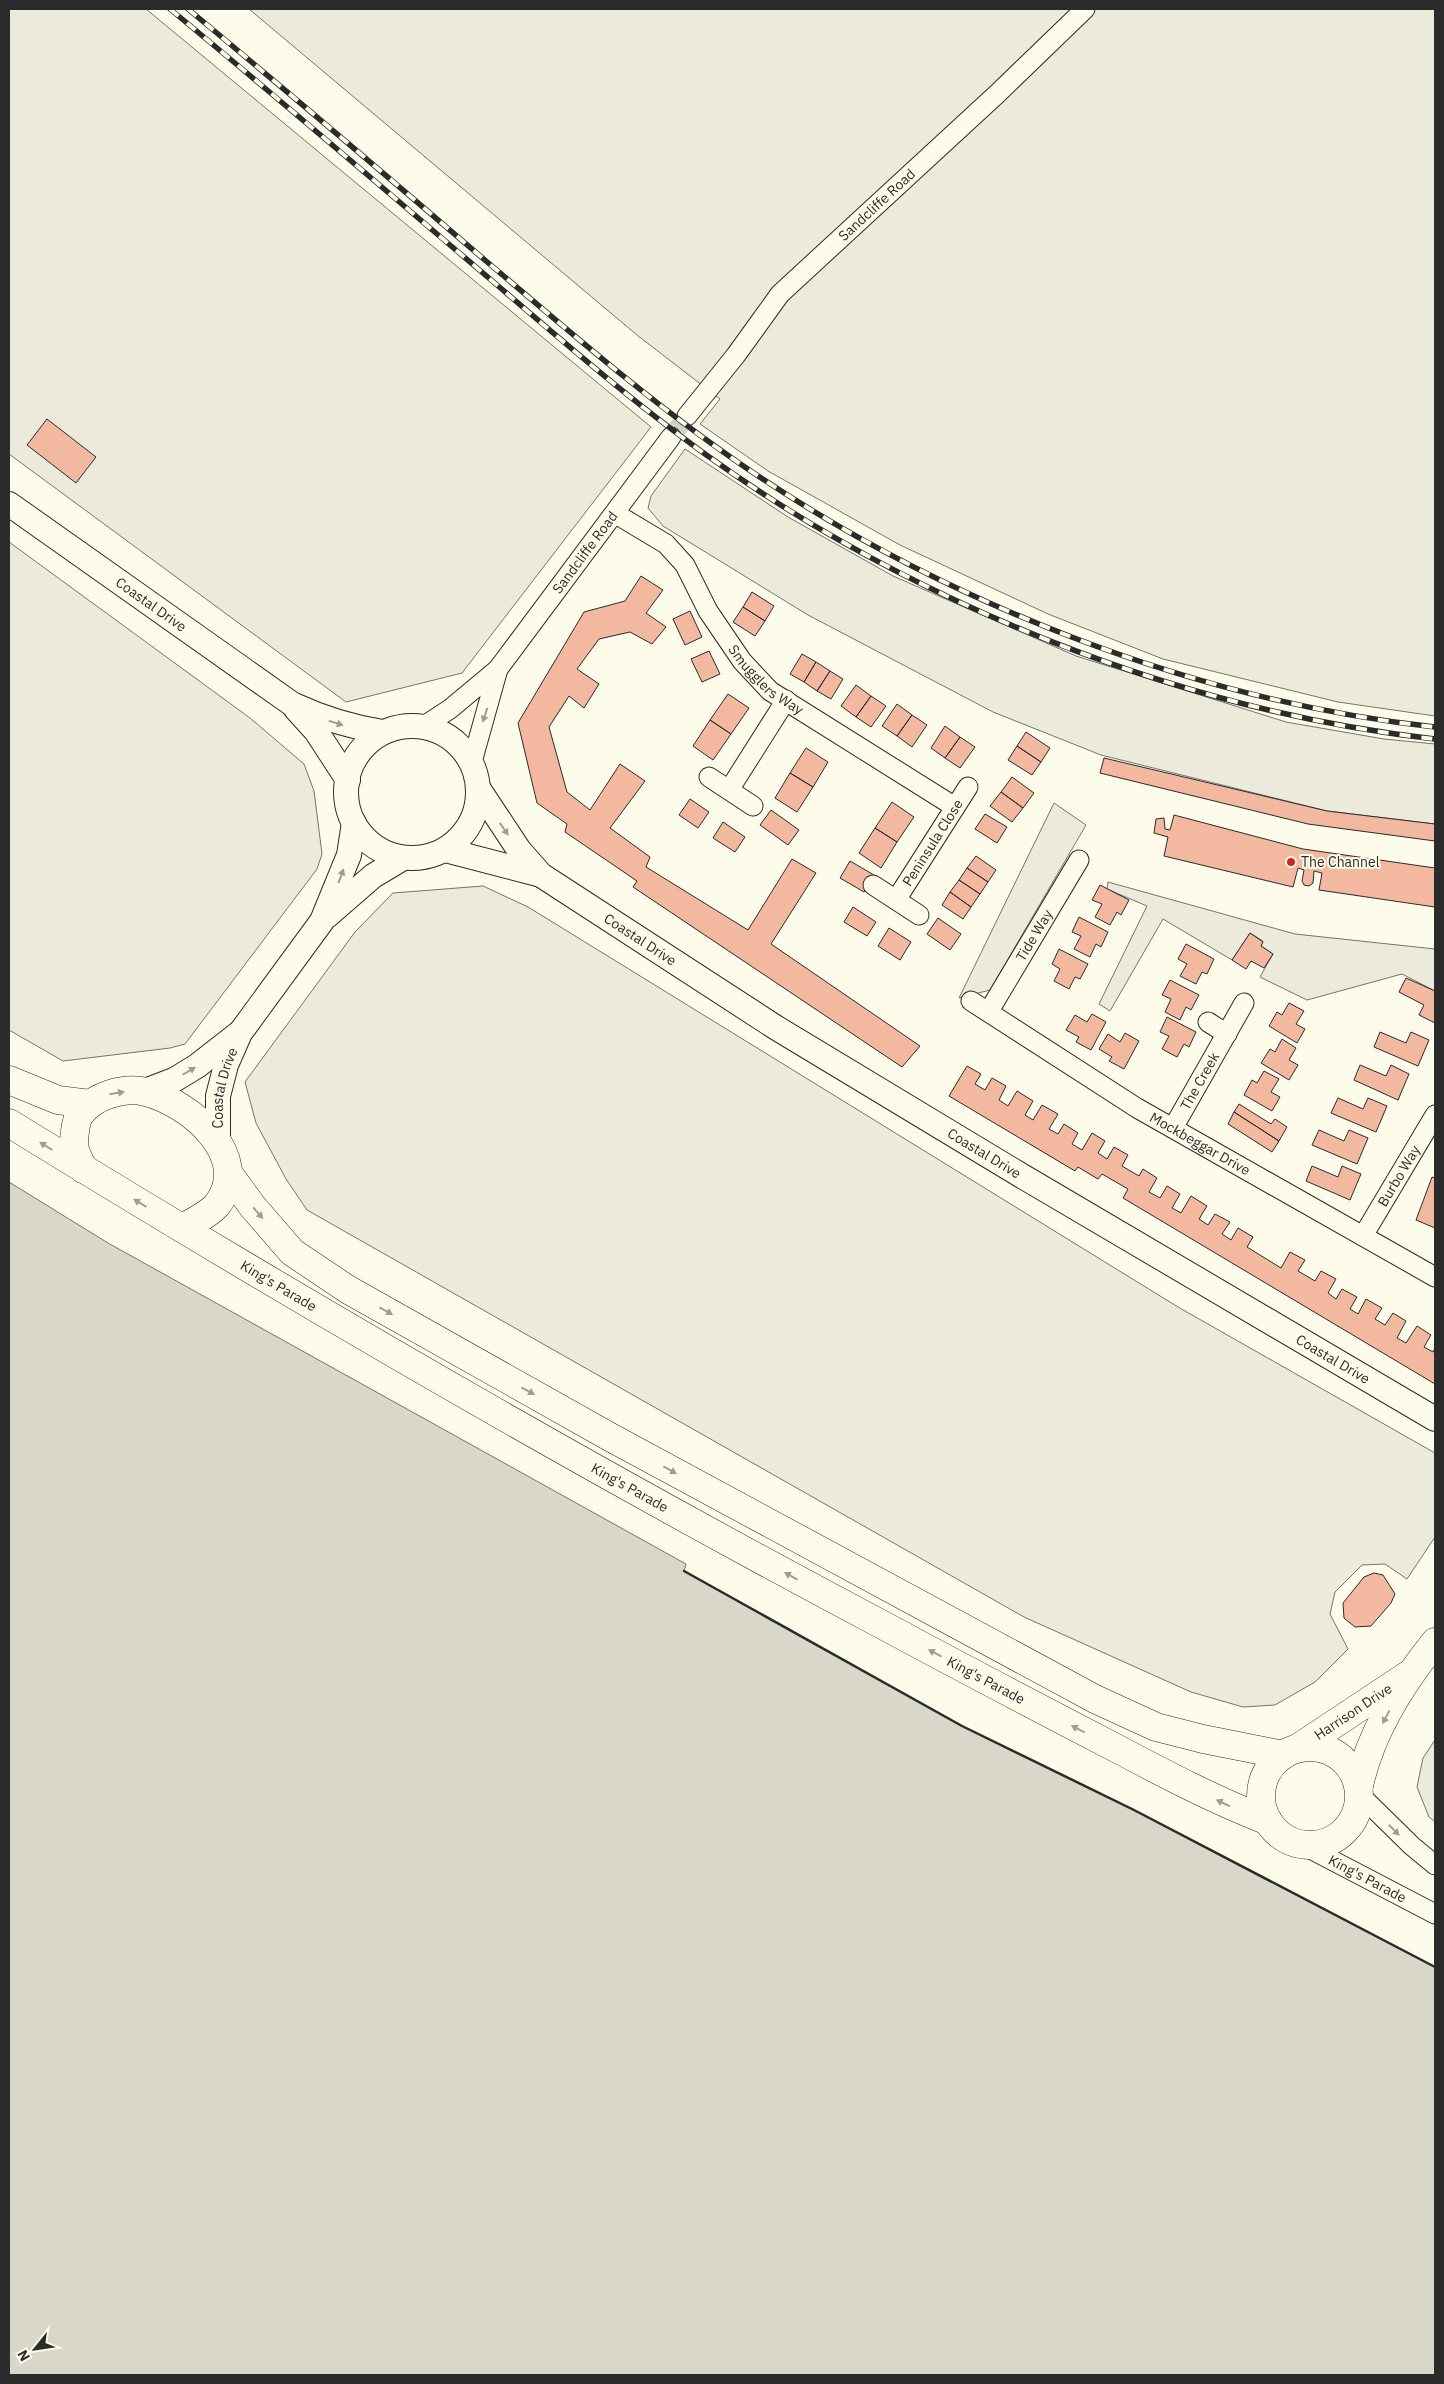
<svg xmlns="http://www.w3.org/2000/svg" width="1444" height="2384" viewBox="0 0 1444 2384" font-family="'IBM Plex Sans',sans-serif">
<rect width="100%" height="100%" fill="#fdfbea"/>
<path fill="#ecebdb" stroke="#74746e" d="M9,9h137l505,418 -189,246 -116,29 -337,-248z
M249,9h1186v707l-97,-14 -175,-43 -115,-45 -148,-69 -132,-74 -68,-47 20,-25 -83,-64z
M685,449l103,68 105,59 183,80 210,66 98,17 51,5v80l-108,-13 -226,-56 -108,-43 -185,-97 -145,-89 -15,-18 3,-12z
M9,542l241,176 54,46 10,27 8,63 -5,15 -132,175 -15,4 -107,13 -54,-31z
M1054,803l32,22 -96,165 -31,8z
M1108,882l187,52 140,15v42l-33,-17 -95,26 -47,-23 13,-23 -12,-8 2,-5 -13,-8 -18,27 -69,-41 -53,92 -11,-7 48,-98 -40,-17z
M483,886l45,21 650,400 257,146v84l-28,42 -22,-15 -23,1 -27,27 -5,22 18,35 -33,33 -40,23 -32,2 -52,-15 -167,-75 -717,-407 -21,-31 -30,-56 -11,-41 110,-150 38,-39z
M1435,1740v82l-6,-5 -12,-30 6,-29z"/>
<path fill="#d8d7c9" stroke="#74746e" d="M9,1182l99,61 578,321 -2,7 278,155 172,84 301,157v408h-1426z"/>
<path fill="#f2b8a0" stroke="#2b2b2b" d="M47,419l49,38 -20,26 -49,-38z
M641,576l22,14 -17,23 20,14 -14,17 -22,-12 -31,7 -22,30 22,15 -15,24 -15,-12 -20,31 18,65 23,18 30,-46 25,17 -35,47 40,29 -4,10 102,63 44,-71 24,14 -45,71 149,102 -18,21 -269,-180 4,-6 -72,-49 2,-8 -30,-21 -19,-80 66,-111 41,-11z
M752,592l22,14 -9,15 -22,-14z
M743,607l22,14 -10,15 -22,-14z
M690,611l12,26 -17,8 -12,-26z
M709,651l11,23 -18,8 -11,-23z
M802,654l14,8 -12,20 -14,-8z
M816,662l14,9 -13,20 -13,-9z
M830,671l13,8 -12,20 -14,-8z
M856,685l15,11 -15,21 -15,-11z
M728,694l21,14 -18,26 -21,-14z
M871,696l15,10 -15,21 -15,-10z
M897,704l15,11 -15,21 -15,-10z
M912,715l15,10 -15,22 -15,-11z
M710,720l21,14 -18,26 -20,-14z
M945,726l15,11 -15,21 -14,-10z
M1026,732l24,16 -9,14 -24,-16z
M960,737l15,10 -15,21 -15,-10z
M1017,746l24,16 -9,13 -24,-15z
M806,748l22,14 -15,25 -23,-14z
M1104,758l223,53 108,13v17l-127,-17 -208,-51z
M790,773l23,14 -16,25 -22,-14z
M1012,777l22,16 -11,15 -22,-16z
M1001,792l22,16 -11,14 -22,-16z
M690,799l19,13 -11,16 -19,-13z
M892,802l22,15 -17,25 -22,-14z
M771,810l28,20 -11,15 -28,-20z
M985,814l22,13 -10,16 -22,-14z
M1174,815l129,34 132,19v39l-116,-17 3,-17 -8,-2 -1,12 -4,3 -5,-1 -2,-4 2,-11 -6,-2 -5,19 -129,-31 4,-19 -14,-4 2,-14 8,-1 1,11 5,1z
M723,822l22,15 -10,15 -22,-14z
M875,828l22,14 -16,26 -22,-15z
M976,856l20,14 -8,12 -21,-14z
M850,861l24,14 -10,17 -24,-14z
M967,868l21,14 -8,12 -21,-14z
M959,880l21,14 -9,13 -21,-15z
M1100,885l29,15 -8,15 -4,-3 -7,13 -15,-8 7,-13 -10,-4z
M950,892l21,15 -8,12 -21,-14z
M853,907l23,15 -9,14 -23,-14z
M1079,917l29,15 -7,15 -5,-3 -6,13 -16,-8 7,-13 -9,-4z
M938,918l23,16 -11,16 -23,-16z
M889,928l22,14 -11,18 -22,-14z
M1250,933l13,9 -2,4 12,8 -9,14 -13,-7 -5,8 -14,-9z
M1186,944l28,15 -7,15 -5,-2 -6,12 -16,-8 7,-12 -9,-5z
M1059,949l29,15 -8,15 -5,-2 -6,12 -15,-8 6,-12 -8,-5z
M1406,978l29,13v32l-16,-8 5,-10 -25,-13z
M1170,980l29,15 -8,15 -5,-3 -6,13 -15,-8 6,-13 -9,-4z
M1289,1003l15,8 -8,13 9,5 -8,14 -28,-17 8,-14 5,3z
M1092,1014l14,8 -15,28 -15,-8 3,-5 -13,-7 9,-15 12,7z
M1167,1017l29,15 -7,15 -5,-3 -7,13 -15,-8 7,-13 -9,-4z
M1380,1032l26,11 5,-11 18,8 -11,26 -44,-19z
M1125,1033l14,8 -15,28 -15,-8 3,-4 -13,-8 9,-15 12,8z
M1282,1039l14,9 -7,12 9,5 -9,15 -28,-17 9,-14 5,3z
M1360,1065l26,11 5,-11 18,9 -11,26 -44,-20z
M967,1066l14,8 -6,10 10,6 7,-12 14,8 -7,14 9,6 9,-15 16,10 -8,14 8,5 9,-15 16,9 -9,15 9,5 6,-10 14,9 -6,11 10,6 10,-17 13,8 -7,12 9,6 7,-12 14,8 -6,11 17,10 4,-7 14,9 -8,14 11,6 7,-12 13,8 -8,14 9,5 10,-17 16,10 -8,13 9,6 7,-11 15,8 -8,12 9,6 7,-12 15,9 -6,10 34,21 9,-16 15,8 -7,11 17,10 6,-10 15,8 -8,14 8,6 6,-10 15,8 -7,12 8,5 8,-15 16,9 -7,11 10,6 8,-12 13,8 -9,17 9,5 11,-17 14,9 -7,12 9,5 2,-4v36l-312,-186 5,-9 -26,-15 -4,5 -20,-12 -3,4 -126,-75z
M1264,1071l15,8 -8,13 9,5 -8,14 -28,-16 8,-15 5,3z
M1338,1098l25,11 5,-11 19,8 -11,26 -45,-19z
M1239,1104l32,20 4,-5 12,8 -8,14 -45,-29z
M1234,1112l45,29 -7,11 -44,-28z
M1319,1130l25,11 5,-11 19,8 -11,26 -45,-19z
M1312,1166l26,11 4,-11 19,8 -11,26 -44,-19z
M1432,1177l3,1v50l-19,-8z
M1374,1573l9,2 12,19 -4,9 -20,23 -16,1 -11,-9 -1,-15 21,-26z"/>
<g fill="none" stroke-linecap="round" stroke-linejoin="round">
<path stroke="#d3d1c4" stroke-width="19" stroke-dasharray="19 9" stroke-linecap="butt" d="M671,437l16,-21"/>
<g stroke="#2b2b2b" stroke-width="21">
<g id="minor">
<path id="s1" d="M687,416l49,-61 44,-61 217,-200 88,-85"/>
<path id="s2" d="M616,514l50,30 19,21 23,46 34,50 28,30 185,116"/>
<path id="s3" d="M424,726l26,-17 48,-40 173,-232"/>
<path d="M472,762l26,-93"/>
<path d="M709,777l44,29"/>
<path d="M729,790l57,-90"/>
<path d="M873,885l46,30"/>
<path id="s4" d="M896,900l72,-113"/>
<path id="s5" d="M971,1001l166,107 298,169"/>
<path id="s6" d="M989,1011l90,-151"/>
<path d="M1208,1022l19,12"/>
<path id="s7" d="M1173,1128l71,-125"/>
<path id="s8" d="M1363,1236l72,-121"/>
<path d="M1360,1795l52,51 23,19"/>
<path id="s9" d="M1301,1844l134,70"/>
</g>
</g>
<g stroke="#2b2b2b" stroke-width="26">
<g id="tertiary">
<path id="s10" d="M9,504l283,200c30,14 58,23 91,28"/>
<path d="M296,709l20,22 32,49"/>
<circle cx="412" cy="792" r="66"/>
<path id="s11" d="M478,788l41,62 22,25 234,152 247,149 413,243"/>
<path d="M445,850l96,25"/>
<path d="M327,916l46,-40 30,-18"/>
<path d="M145,1091l29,-11 23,-14 41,-32"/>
<path id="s12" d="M218,1145v-49l8,-31 14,-32 82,-112 27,-66 5,-32"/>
</g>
</g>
<g stroke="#2b2b2b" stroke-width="29">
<g id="primary">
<path d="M9,1080l49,20 32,4"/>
<path id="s13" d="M9,1123c289,178 584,349 885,508 72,39 145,77 218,115 51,27 102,54 156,75"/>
<path d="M83,1169c-3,-8 -9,-18 -9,-25 0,-8 2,-25 6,-30 14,-18 44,-28 66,-22 44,11 108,65 71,113 -9,10 -24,17 -35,23"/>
<path d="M229,1174l24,33 39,45 55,37 263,148 485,262 61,28 47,12 80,16"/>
<circle cx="1310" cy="1796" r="49"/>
<path id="s14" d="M1298,1748l110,-73"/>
<path d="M1359,1786c11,-53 42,-102 76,-144"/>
</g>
</g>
<use href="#minor" stroke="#fdfbea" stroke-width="19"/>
<use href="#tertiary" stroke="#fdfbea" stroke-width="24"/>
<use href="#primary" stroke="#fdfbea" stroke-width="28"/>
<g stroke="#2b2b2b" stroke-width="5.5">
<path id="rail" d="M170,9c108,89 214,180 320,270 70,60 140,121 215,175 207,149 476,257 730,285
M188,9c100,83 199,167 298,252 83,70 164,141 253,202 200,138 455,238 696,264"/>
</g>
<use href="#rail" stroke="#fdfbea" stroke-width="4" stroke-dasharray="11" stroke-linecap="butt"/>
<path stroke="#2b2b2b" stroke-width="2.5" d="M684,1571l278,155 172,84 301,157"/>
</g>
<defs><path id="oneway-solid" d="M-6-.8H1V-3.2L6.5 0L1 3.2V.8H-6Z" transform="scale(1.25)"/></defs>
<g fill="#9e9d94">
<use href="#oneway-solid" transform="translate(485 715) rotate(108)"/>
<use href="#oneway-solid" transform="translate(336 723) rotate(17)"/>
<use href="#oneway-solid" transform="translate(504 829) rotate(55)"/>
<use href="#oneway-solid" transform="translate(341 876) rotate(-70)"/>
<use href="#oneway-solid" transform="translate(189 1071) rotate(-30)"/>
<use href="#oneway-solid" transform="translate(117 1093) rotate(-9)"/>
<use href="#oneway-solid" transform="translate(46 1146) rotate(-148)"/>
<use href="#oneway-solid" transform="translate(140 1203) rotate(-149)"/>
<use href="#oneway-solid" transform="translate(258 1213) rotate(49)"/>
<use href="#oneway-solid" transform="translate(386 1311) rotate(29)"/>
<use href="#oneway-solid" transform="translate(528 1391) rotate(29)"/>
<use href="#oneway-solid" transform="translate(670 1470) rotate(29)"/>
<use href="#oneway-solid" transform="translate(791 1576) rotate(-151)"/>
<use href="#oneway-solid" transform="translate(935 1653) rotate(-152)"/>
<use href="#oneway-solid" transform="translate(1386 1717) rotate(118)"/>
<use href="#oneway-solid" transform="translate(1078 1729) rotate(-153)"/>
<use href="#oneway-solid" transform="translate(1223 1803) rotate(-155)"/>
<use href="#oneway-solid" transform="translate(1394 1830) rotate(45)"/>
</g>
<circle fill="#c62828" stroke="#fdfbea" stroke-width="2" cx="1291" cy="862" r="5"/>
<g text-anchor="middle" stroke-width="4" stroke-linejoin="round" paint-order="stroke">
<g font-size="14" fill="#2b2b2b" stroke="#fdfbea">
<text dy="5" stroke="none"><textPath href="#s1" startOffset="285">Sandcliffe Road</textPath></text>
<text dy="5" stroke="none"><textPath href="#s3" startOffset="239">Sandcliffe Road</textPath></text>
<text dy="5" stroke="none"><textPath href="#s10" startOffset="174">Coastal Drive</textPath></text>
<text dy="5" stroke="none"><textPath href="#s2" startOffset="229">Smugglers Way</textPath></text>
<text dy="5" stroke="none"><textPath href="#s4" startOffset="68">Peninsula Close</textPath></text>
<text dy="5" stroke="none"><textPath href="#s6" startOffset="88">Tide Way</textPath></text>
<text dy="5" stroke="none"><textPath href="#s11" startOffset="226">Coastal Drive</textPath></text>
<text dy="5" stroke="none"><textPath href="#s7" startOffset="54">The Creek</textPath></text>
<text dy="5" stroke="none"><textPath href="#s12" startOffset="58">Coastal Drive</textPath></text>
<text dy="5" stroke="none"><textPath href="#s5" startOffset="270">Mockbeggar Drive</textPath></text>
<text dy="5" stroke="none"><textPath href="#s11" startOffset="631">Coastal Drive</textPath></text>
<text dy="5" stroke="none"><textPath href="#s8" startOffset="70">Burbo Way</textPath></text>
<text dy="5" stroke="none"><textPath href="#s13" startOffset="315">King's Parade</textPath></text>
<text dy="5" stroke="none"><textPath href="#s11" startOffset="1036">Coastal Drive</textPath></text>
<text dy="5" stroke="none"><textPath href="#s13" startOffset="720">King's Parade</textPath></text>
<text dy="5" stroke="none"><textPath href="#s13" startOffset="1125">King's Parade</textPath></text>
<text dy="5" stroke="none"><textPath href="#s14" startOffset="66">Harrison Drive</textPath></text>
<text dy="5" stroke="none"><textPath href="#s9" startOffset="75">King's Parade</textPath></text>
</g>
<g font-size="14" fill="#2b2b2b" stroke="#fdfbea" text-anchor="start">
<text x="1301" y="867">The Channel</text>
</g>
</g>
<rect width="1444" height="2384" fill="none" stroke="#2b2b2b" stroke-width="20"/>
<g transform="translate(35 2349) rotate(240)" stroke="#fdfbea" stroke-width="4" paint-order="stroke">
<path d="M0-4L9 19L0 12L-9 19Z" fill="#2b2b2b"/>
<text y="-8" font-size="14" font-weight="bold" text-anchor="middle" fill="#2b2b2b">N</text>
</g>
</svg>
